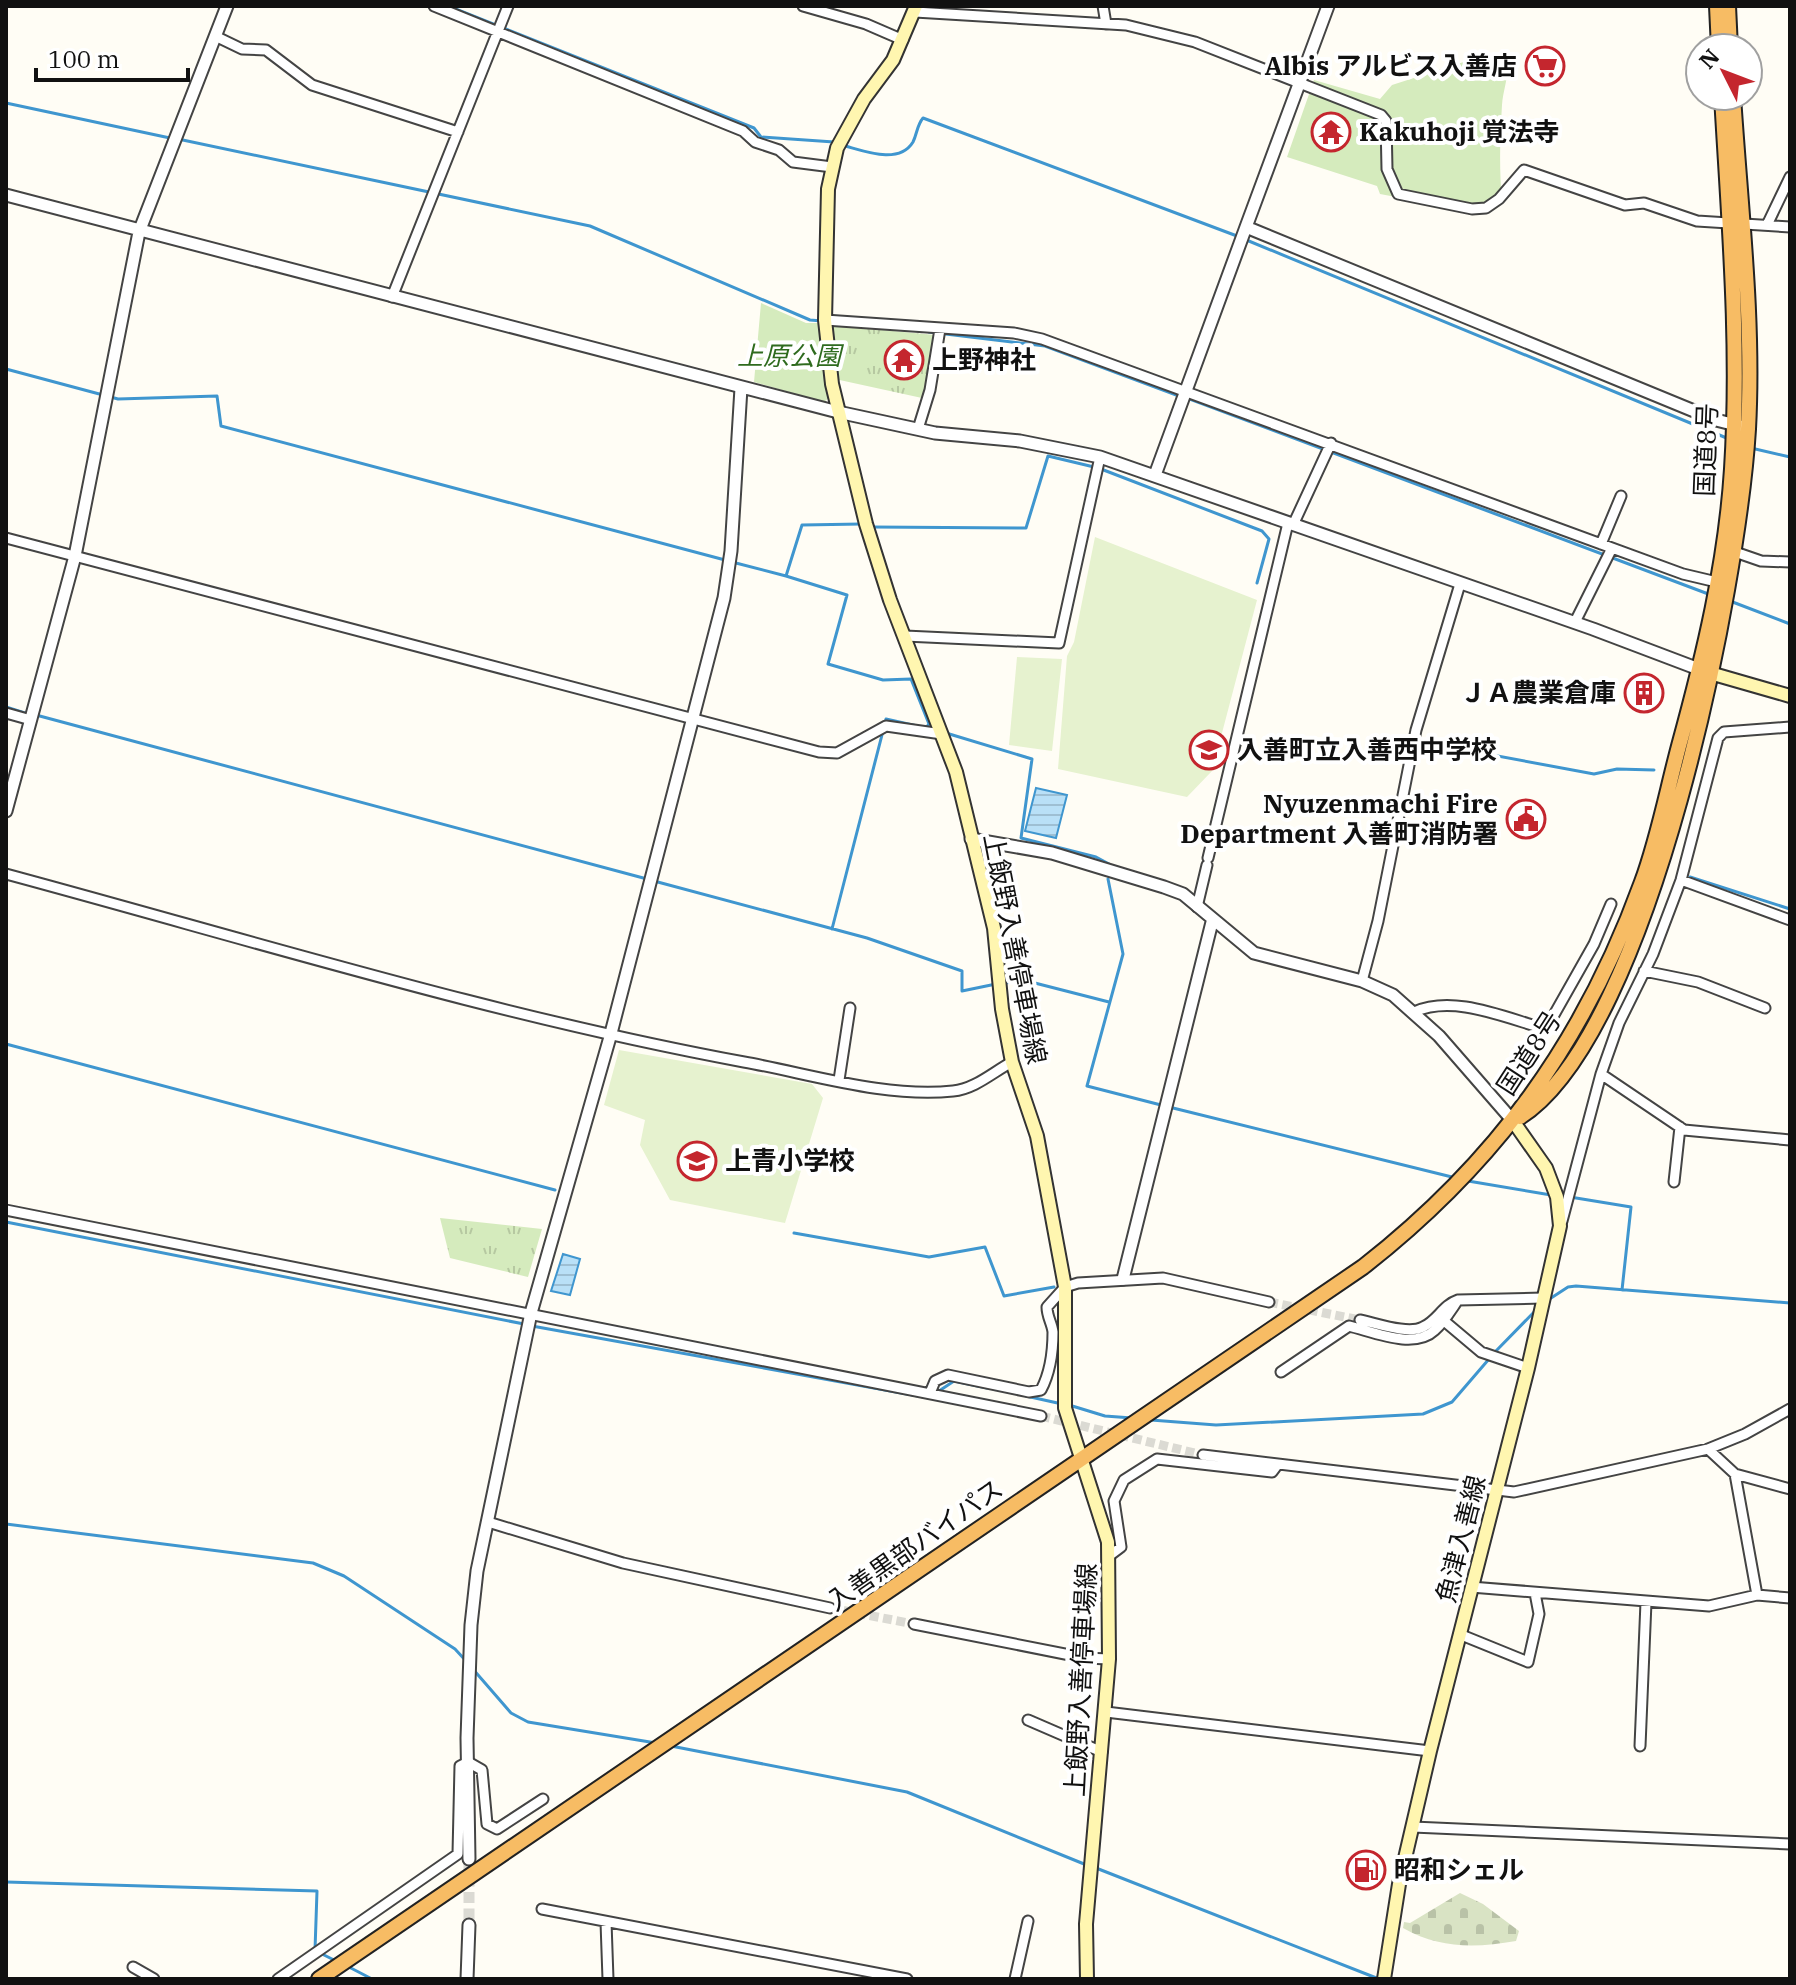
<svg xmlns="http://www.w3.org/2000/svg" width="1796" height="1985" viewBox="0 0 1796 1985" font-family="'IBM Plex Serif','Noto Sans JP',serif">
<defs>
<pattern id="grass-tufts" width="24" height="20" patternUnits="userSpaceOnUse" patternTransform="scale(2)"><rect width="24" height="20" fill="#d5ebbd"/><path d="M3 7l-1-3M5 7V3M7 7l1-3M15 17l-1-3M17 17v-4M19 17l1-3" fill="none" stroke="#b6c8a1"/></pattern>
<pattern id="cemetery-stones" width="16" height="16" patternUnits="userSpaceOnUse" patternTransform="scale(2)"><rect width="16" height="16" fill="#d9e3c4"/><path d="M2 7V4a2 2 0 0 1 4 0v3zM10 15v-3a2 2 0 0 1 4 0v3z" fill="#b9c2a7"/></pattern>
<pattern id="water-rules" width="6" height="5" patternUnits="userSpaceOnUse" patternTransform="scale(2)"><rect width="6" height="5" fill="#b9e0f7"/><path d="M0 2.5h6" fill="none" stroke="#9ebfd3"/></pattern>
</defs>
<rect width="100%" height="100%" fill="#fffdf5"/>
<path fill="url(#grass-tufts)" d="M829,325l106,10 -13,63 -87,-19z
M440,1218l102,11 -14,48 -78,-19z"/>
<path fill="url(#cemetery-stones)" d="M1460,1893l23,11 36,27 -3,10c-40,7 -76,8 -113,-13l1,-6 6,1z"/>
<path fill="#d5ebbd" d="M1500,57l7,5c2,15 -4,28 -5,43 -2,33 -3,63 0,96l-32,10 -90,-17 -3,-8 -90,-29 27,-77 66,19 12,-14 84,-27z
M761,303l45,20h14l10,74 -6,5 -70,-20z"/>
<path fill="#e6f2cf" d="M1095,537l162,63 -45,171 -25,26 -129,-28 9,-113 7,-14z
M1017,657l45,2 -10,92 -43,-6z
M619,1050l193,34 11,14 -38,125 -115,-23 -30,-55 5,-25 -41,-15z"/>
<path fill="url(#water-rules)" stroke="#3f96cf" stroke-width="2" d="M1036,788l31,7 -11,43 -31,-7z
M563,1254l17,5 -10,36 -19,-4z"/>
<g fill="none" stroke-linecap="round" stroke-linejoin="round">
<path stroke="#3f96cf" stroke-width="3" d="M448,6l306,122 7,9 73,5
M6,103l164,35
M178,139l412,87 220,94 12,1
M845,146c19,5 54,19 68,-4 4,-8 4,-17 10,-24l314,118
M1244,239l485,200
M929,332l116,14 134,50
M6,369l112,30 99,-3 4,30 504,134
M1187,398l524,197
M1751,448l39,9
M1101,469l161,62 7,8 -12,44
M872,527l154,1 22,-72 46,11
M732,562l54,14 16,-51 59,-1
M786,576l61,19 -19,69 55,16 28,-1 18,45 -3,4 -40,-9 -1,5
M1730,601l60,23
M6,707l22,7
M36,715l611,164
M946,733l86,26 -11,79 75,19 13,7
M1422,742l172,32 23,-5 37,1
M1690,877l100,32
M1108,879l15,75 -36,132 74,19
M654,881l213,57 95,33v20l34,-7
M832,929l51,-198
M1003,983l24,-2 82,21
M6,1044l549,146
M1169,1107l287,71
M1468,1181l83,14
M1570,1197l61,10 -9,83
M6,1222l518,102
M794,1233l135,24 56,-10 19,49 50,-9
M1548,1300l20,-13 8,-1 214,17
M532,1326l397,72
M1494,1353l42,-43
M939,1391l15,-10 33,7
M1026,1396l36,8
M1069,1405l36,11 27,2
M1151,1420l65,5 207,-11 29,-12 37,-43
M6,1524l307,39 31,13 111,73 12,13
M472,1668l39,45 17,9 128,21
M671,1746l236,46 182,74
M1096,1868l283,111
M6,1882l311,9 -2,59
M322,1954l14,7
M347,1966l25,13"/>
<path stroke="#dbdad3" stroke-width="9" stroke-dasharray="9 4.5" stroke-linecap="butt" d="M1269,1302l91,18
M1041,1416l162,39
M830,1608l84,16"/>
<path stroke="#dbdad3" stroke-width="11" stroke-dasharray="11 5.5" stroke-linecap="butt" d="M469,1859v66"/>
<g stroke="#444" stroke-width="13">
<path id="minor" d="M434,6l309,125 12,11 24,8 14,12 39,5
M803,6l63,18 37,16
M1103,6l3,18
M915,12l211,13 69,17 186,73 5,6 1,48 11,25 74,15 14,-1 13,-9 25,-29 101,35 19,-2 53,18 93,6
M215,36l27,13 24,1 46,35 146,47
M1767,225l23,-48
M392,297l116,-291
M825,320l189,13 28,6 641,235 38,9
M918,429l12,-39 10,-61
M1293,525l38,-82
M6,538l813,214 18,1 49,-27 56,8
M1601,544l20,-48
M1735,552l26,9 29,1
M1575,622l37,-74
M905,636l154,7 41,-186
M6,713l25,7
M1208,858l80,-335
M6,874c245,66 489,142 738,188 67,12 141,36 209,29 22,-2 40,-19 59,-29
M1681,880l109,40
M1197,907l10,-42
M1644,971l54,11 67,26
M1362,981l16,-60 38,-191 44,-146
M1414,1012c40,-18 91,6 132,17l48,-85 17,-40
M1601,1074l83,56 106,10
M839,1080l11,-72
M1674,1182l6,-55
M6,1210l1035,206
M1562,1221l39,-147 18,-51 34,-69 28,-74 37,-142 6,-6 66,-5
M1360,1320c16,3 48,15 63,7 14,-6 20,-22 35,-27l85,-2
M1443,1320l38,32 47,16
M1281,1372l68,-46c25,6 65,24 86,4 9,-8 16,-20 23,-30
M930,1393l5,-12 13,-6 81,17 12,-2c9,-17 12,-38 12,-58 -1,-9 -6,-15 -6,-25l18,-20 13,-4 85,-5 106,24
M1708,1449l27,25 55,15
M1203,1455l311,37 194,-43 37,-15 45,-25
M1735,1474l22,121
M488,1522l135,41 207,45
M1109,1556l12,-9 -7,-46 10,-21 33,-21 115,13 6,-8
M1471,1587l238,19 48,-11 33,3
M914,1624l171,34 24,1
M1459,1634l69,28 11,-48 -4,-21
M1106,1712l324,39
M1028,1720l74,32
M1640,1746l6,-144
M1413,1827l377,17
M542,1909l365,70
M606,1922l2,57
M133,1967l21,12
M278,1979l180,-125 2,-88 8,-4 14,8 5,54 10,5 46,-30
M1015,1979l13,-58"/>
</g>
<g stroke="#444" stroke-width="15">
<path id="tertiary" d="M6,195l832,217 97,21 85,8 80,16 493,172 111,42
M1246,227l82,-221
M1155,475l91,-248 470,193 24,6
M6,811l69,-255 64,-324 88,-226
M971,839l81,14 112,34 19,7 71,59 108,28 31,14 46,41 74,85
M1123,1279l89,-357
M469,1859l-2,-121 4,-113 6,-54 54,-258 79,-276 114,-439 7,-47 10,-163
M467,1979l2,-54"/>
</g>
<g stroke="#333" stroke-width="16">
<path id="secondary" d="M916,6l-23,54 -29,39 -27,49 -9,41 -3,131 7,64 34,140 24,76 66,172 38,156 8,81 10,53 25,74 28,151v121l43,134 1,117 -23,265 1,55
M1710,673l80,23
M1384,1979l15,-95 31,-133 98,-383 32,-142 -3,-29 -11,-29 -33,-47"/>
</g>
<g stroke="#222" stroke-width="18">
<path id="trunk" d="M1717,6l2,42
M1728,6l2,42
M1520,1117c132,-84 219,-535 228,-688 6,-110 -8,-223 -15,-333
M319,1979l1044,-712c133,-104 221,-225 279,-385 16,-43 25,-91 37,-136 25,-91 47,-183 53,-277 8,-124 -3,-250 -10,-373"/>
</g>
<use href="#minor" stroke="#fff" stroke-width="9"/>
<use href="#tertiary" stroke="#fff" stroke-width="11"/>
<use href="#secondary" stroke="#fff6b0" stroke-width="12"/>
<use href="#trunk" stroke="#f7bc64" stroke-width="14"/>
</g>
<defs>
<g id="supermarket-ring" transform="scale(2)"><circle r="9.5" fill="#fff" stroke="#c4262e" stroke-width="1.5"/><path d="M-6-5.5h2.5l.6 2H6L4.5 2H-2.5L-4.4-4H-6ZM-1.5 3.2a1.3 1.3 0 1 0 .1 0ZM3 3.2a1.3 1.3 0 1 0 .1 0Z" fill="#c4262e"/></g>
<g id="temple-ring" transform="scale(2)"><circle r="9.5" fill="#fff" stroke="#c4262e" stroke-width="1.5"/><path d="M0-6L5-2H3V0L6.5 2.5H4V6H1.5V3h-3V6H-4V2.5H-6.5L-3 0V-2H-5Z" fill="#c4262e"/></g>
<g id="building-ring" transform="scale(2)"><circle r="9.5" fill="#fff" stroke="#c4262e" stroke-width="1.5"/><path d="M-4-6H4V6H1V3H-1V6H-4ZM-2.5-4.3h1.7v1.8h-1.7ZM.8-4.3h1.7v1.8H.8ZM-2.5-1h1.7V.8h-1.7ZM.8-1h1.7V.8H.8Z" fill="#c4262e"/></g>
<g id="school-ring" transform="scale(2)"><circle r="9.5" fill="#fff" stroke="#c4262e" stroke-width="1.5"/><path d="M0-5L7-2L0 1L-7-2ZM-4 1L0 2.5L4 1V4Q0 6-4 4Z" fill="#c4262e"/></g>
<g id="civic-ring" transform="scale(2)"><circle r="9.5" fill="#fff" stroke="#c4262e" stroke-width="1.5"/><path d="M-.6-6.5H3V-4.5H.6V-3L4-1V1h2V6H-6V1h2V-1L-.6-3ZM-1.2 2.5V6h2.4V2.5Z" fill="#c4262e"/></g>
<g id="fuel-ring" transform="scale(2)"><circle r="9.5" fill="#fff" stroke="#c4262e" stroke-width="1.5"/><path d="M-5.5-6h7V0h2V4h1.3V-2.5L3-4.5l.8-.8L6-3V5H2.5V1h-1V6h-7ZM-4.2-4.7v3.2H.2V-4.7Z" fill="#c4262e"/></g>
</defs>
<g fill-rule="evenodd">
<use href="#supermarket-ring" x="1545" y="66"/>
<use href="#temple-ring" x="1331" y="132"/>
<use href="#temple-ring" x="904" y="360"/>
<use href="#building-ring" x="1644" y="693"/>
<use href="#school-ring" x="1209" y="750"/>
<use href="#civic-ring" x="1526" y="819"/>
<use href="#school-ring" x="697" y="1161"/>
<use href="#fuel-ring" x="1366" y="1870"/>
</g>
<g text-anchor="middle" stroke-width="8" stroke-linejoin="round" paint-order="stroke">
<g font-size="26" font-weight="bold" fill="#111" stroke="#fff" text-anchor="start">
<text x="1517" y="75" text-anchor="end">Albis アルビス入善店</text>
<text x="1359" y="141">Kakuhoji 覚法寺</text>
<text x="932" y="369">上野神社</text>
<text x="1616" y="702" text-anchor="end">ＪＡ農業倉庫</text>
<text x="1237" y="759">入善町立入善西中学校</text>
<text x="1498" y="813" text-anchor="end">Nyuzenmachi Fire<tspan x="1498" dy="30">Department 入善町消防署</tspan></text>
<text x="725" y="1170">上青小学校</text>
<text x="1394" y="1879">昭和シェル</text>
</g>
<g font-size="26" font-style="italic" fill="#2f6b1f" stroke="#fff">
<text x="789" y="365">上原公園</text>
</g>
<g font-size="26" fill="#111" stroke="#fff">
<text transform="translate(1706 450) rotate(-88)" y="9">国道8号</text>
<text transform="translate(1015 949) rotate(79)" y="9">上飯野入善停車場線</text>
<text transform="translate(1529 1053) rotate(-57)" y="9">国道8号</text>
<text transform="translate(1461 1539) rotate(-76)" y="9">魚津入善線</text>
<text transform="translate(915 1545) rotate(-35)" y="9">入善黒部バイパス</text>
<text transform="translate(1081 1680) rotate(-87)" y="9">上飯野入善停車場線</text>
</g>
</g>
<rect width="1796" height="1985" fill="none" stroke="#111111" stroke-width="16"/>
<g transform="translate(1724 72) rotate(312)"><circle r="38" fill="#ffffff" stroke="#a0a0a0" stroke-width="2"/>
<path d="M0-6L14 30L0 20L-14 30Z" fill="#c4262e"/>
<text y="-12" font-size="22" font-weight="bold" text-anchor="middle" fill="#111111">N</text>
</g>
<path d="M36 68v12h152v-12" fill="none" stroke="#111111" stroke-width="4"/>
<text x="48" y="68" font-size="24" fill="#111111" stroke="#ffffff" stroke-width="6" paint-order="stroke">100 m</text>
</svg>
